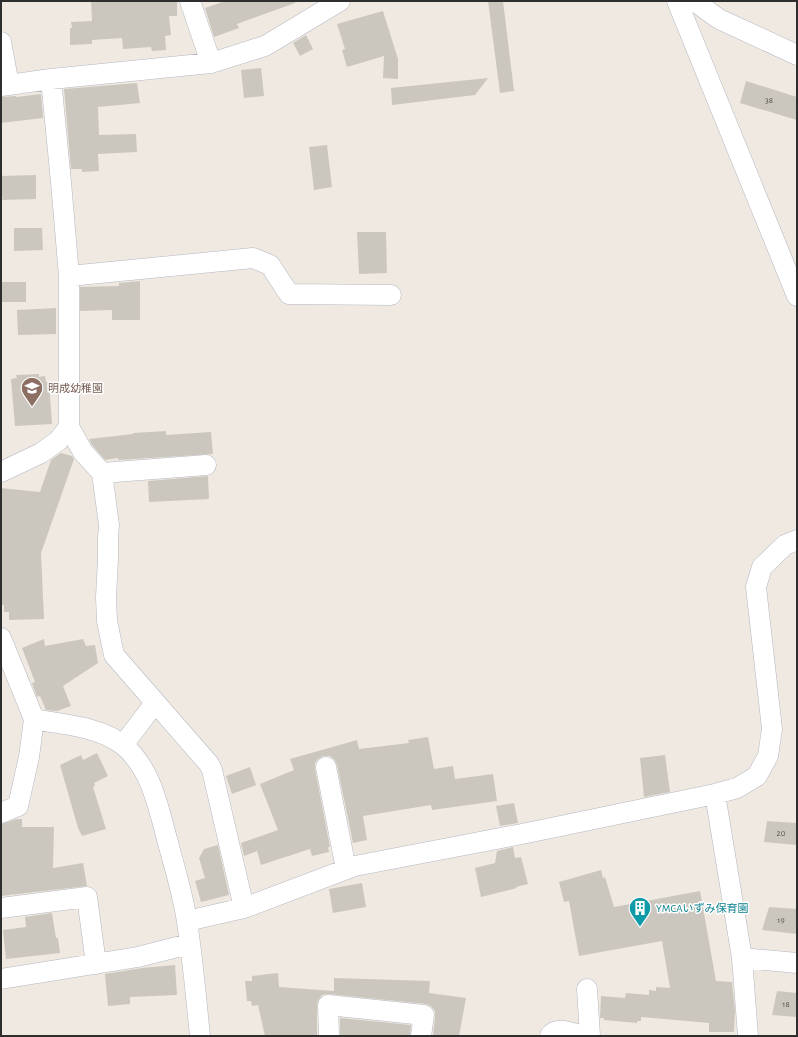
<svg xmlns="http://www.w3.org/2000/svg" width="798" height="1037" viewBox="0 0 798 1037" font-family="'Alegreya Sans','Noto Sans JP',sans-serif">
<rect width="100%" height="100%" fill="#efe9e1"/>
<path fill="#cbc7bf" d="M91,1h86v15h-8l2,19 -6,1 1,14 -14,1 -1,-4 -28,2 -1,-11 -30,2v4l-22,1v-17h2l-1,-6 21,-1z
M225,1h70v2l-58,21 2,4 -25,9 -9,-29z
M488,1h15l11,90 -14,2z
M383,11l15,48v20l-15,-1 1,-22 -37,11 -5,-17 3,-1 -8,-25z
M306,35l7,14 -13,7 -7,-13z
M261,68l3,28 -20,2 -3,-28z
M488,78l-13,17 -83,10 -1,-17z
M746,81l51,16v23l-57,-17z
M137,83l3,20 -42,4 1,28 37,-1 1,18 -39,2 1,17 -17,1v-3h-11l-7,-80z
M41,94l2,24 -42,5v-26l15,-1v1z
M327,145l5,42 -18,3 -5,-43z
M36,175v24l-34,1 1,-3h-2v-21z
M14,228h28l1,22 -29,1z
M357,232h29l1,41 -28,1z
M140,281v39h-28v-10l-32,1v-24l39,-1v-3z
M1,282h25v20h-25z
M56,308v26l-38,1 -1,-25z
M39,374v3l6,-1 1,6h3l3,42 -37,2 -4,-47 6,-1 -1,-3z
M166,431v4l45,-3 2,22 -95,6v-2l-13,2 -13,-15 -3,-6 44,-5v-1z
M61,453l11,3 2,3 -33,94 3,66 -35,1v-8h-5v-7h-3v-117l39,4 11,-32z
M208,476l1,23 -60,3 -1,-21z
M44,639l1,7 38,-7 3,7 9,-1 3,18 -35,23 8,20 -14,5 -11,-1 -6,-14 -3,1 -5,-14 3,-1 -13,-34z
M428,737l6,32 19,-3 2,13 38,-5 4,27 -65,9 -1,-5 -68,11 4,24 -14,3 -16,-78 -2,-5 -5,-4h-7l-5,3 -3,4v6l15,78h-2l1,5 -17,4 -2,-7 -49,16 -4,-14 -13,5 -3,-13 37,-13 -18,-46 34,-14 -4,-11 67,-19 2,9 50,-6 -1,-3z
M97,753l11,23 -14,7 1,3 -2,1 13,42 -24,7 -4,-8 -18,-63 21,-10 2,5z
M665,755l5,37 -26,5 -4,-39z
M250,767l6,18 -24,9 -6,-18z
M514,803l4,20 -18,3 -4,-20z
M17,819h5v8h32l-1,41 30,-5 4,23 -86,10v-72z
M767,821l30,2v22l-33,-3z
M218,845l11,50 -28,7 -6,-21 10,-3 -6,-20 5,-9z
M513,847l2,11 6,-1 7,27 -12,3 1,1 -36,9 -6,-29 20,-5 2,-12z
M601,870l2,8 2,-1 9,30 86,-16 16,90 16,1 3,29 -1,21h-25v-9l-68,-6v4h-4v2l-33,-3v-2h-4l1,-22 24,2 1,-5 23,2v-5l7,1v-4l14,1 -8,-47 -83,15 -10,-55 -5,1 -5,-20z
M362,883l4,24 -33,6 -4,-24z
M769,907l28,2v25l-35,-4z
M52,913l4,25h2l2,15 -54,6 -3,-29 23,-3 -1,-10z
M175,965l2,30 -47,2v7l-22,2 -3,-32 37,-6z
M278,973l1,14 55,4v-13l96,3 -1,12 37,5 -7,38h-26l2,-19v-6l-4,-5 -5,-2 -97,-10 -7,1 -4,5 -1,5v31h-52l-7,-31 -6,1 -1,-5h-4l-2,-20h7v-5z
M777,991l20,2v24l-25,-2z
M340,1018l71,7 -1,11h-70z"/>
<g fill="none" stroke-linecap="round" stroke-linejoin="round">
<g stroke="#b4b7c1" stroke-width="21">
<path id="minor" d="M190,1l21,62
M677,1l120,295
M694,1l25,18 78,36
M1,42l8,43
M51,79l10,103 8,94v151l14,25 19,21 104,-8
M1,86l50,-7 160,-16 54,-17 75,-45
M69,276l184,-18 17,7 19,29 102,1
M1,472l40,-19 17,-12 11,-14
M102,473l7,52 -1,13v21l-2,38 1,24 7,34 95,109 3,6 32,138
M1,638l33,81c29,6 65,7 89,26 28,23 35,61 44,94 7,27 16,55 20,83 6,38 9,76 13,114
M123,745l32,-42
M326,767l20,102
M715,794l27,164 55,5
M1,813l17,-7 11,-49 5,-38
M1,908l86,-11 9,67
M187,921l57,-13 111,-42 167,-32 193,-40 22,-6 20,-12 11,-20 4,-27 -16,-142 6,-20 23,-22 12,-5
M742,958l6,78
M1,979l137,-22 51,-13
M587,989l3,47
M329,1036l-1,-31 96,10 -3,21
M550,1036c6,-11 24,-2 33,0"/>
</g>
<use href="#minor" stroke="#fff" stroke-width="20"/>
</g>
<defs>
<g id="school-pin" transform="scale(1.15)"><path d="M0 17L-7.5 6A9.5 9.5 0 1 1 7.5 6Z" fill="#8d6e63" stroke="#fff"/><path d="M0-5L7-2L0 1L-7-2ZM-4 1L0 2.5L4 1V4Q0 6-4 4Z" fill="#fff"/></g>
<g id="building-pin" transform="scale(1.15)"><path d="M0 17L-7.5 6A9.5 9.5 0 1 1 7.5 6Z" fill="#0f9aa8" stroke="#fff"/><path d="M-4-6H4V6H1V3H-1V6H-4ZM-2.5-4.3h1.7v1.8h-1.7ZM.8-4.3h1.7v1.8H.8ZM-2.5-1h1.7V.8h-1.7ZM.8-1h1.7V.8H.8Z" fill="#fff"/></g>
</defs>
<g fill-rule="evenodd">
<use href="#school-pin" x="32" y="388"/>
<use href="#building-pin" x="640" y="908"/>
</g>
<g text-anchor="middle" stroke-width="3" stroke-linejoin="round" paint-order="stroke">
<g font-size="9" fill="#555452">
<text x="769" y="103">38</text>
<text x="781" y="836">20</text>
<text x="781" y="923">19</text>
<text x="786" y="1007">18</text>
</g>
<g font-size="11" fill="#785e54" stroke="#fff" text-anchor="start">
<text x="48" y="392">明成幼稚園</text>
</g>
<g font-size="11" fill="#0d838f" stroke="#fff" text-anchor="start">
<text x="656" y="912">YMCAいずみ保育園</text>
</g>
</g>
<rect width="798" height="1037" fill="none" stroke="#2e2e2e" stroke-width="4"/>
</svg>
